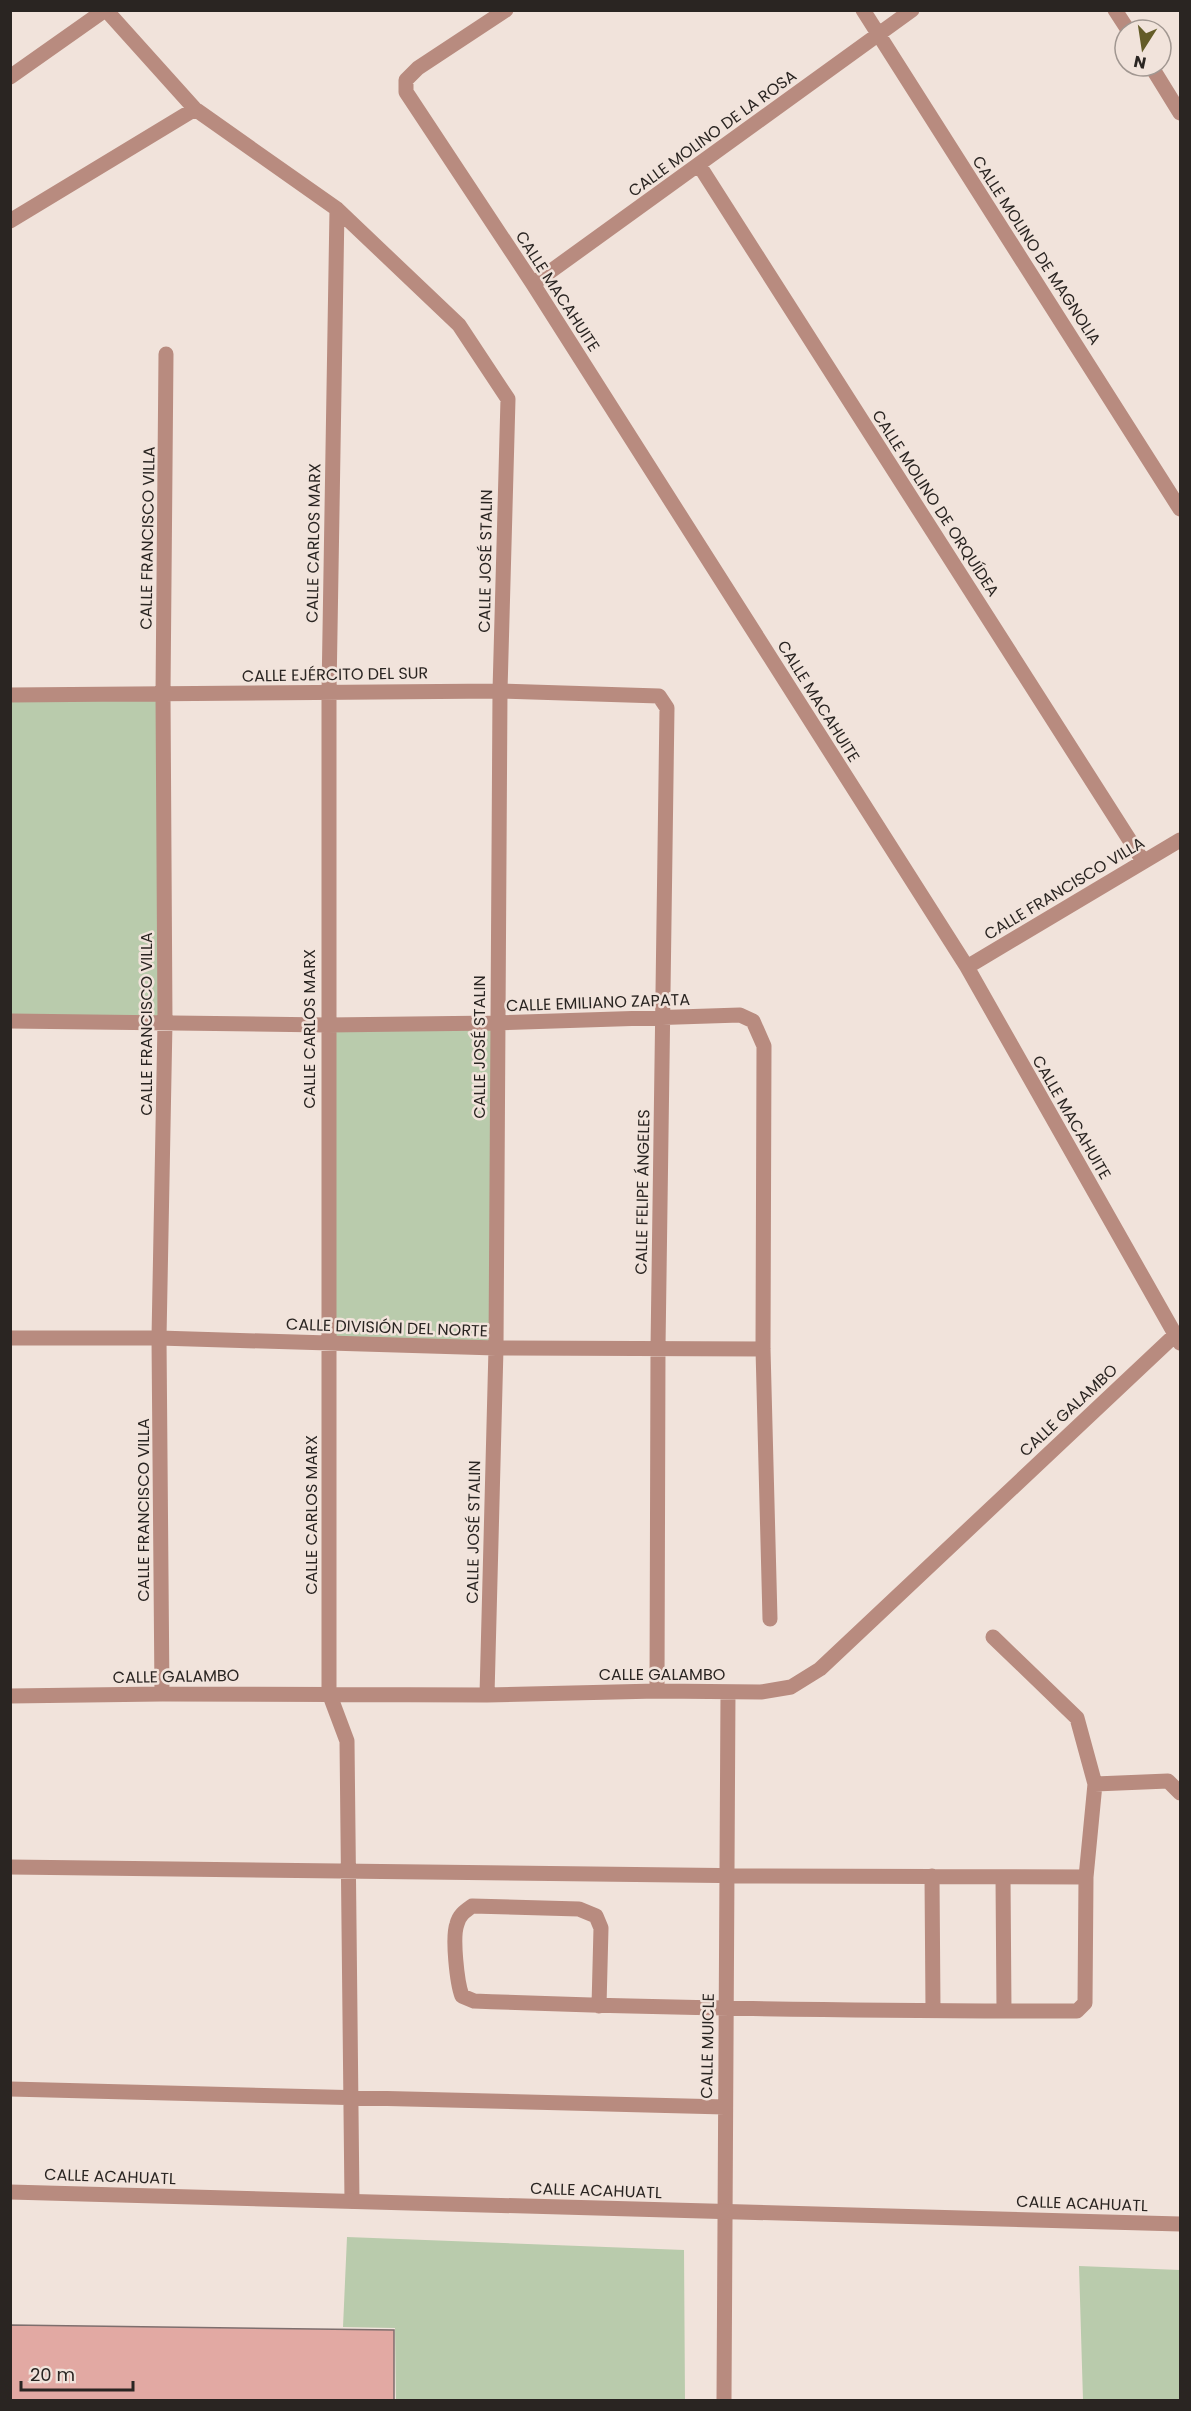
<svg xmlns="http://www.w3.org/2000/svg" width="1191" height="2411" viewBox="0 0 1191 2411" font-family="Poppins,sans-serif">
<rect width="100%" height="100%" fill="#f1e3db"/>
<path fill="#b9cbac" d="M163,694l2,328 -154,-1v-326z
M496,1023v325l-168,-4 -1,-319z
M347,2237l337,13 1,150h-289l-1,-72 -52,-1z
M1079,2266l101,4v130h-97z"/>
<path fill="#e2a9a3" stroke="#7d6e6d" stroke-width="1.5" d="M10,2325l384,5v70h-384z"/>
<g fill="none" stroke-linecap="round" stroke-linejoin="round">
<path stroke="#b88b7f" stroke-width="15" d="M106,10l89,99 142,100 122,116 49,74 -8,292 -4,657 -9,347
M506,10l-88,58 -12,12v12l127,192 434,683 213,376
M863,10l317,499
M1115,10l13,20
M1151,66l29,47
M699,165l444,696
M337,209l-8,483v1001l18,48 5,460
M10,221l185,-112
M533,284l379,-274
M10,695l490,-4 159,5 8,12 -9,640 -1,343
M967,967l213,-127
M10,1021l317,4 169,-2 244,-8 13,6 11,25 -1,303 7,270
M10,1338h149l337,10 267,1
M162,1694l-3,-356 6,-316 -2,-328 3,-340
M10,1696l152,-2 325,1 170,-4 104,1 30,-5 29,-18 355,-334
M1095,1784l73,-3 12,12
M10,1867l752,9 324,1
M932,1876l1,134
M1003,1877l1,134
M599,2006l2,-78 -5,-12 -17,-7 -107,-3c-7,5 -13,9 -15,18 -5,13 0,59 5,72l12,5c201,8 401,10 603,10l8,-8 1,-126 9,-93 -18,-66 -84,-81
M10,2089l715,18
M724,2400l4,-708"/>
<path stroke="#b88b7f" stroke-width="15" d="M10,77l95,-67
M10,2192l1170,32"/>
</g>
<g text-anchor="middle" stroke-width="5" stroke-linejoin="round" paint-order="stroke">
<g font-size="16" fill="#2a2522" stroke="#f1e3db">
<text transform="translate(712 133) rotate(-36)" y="6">CALLE MOLINO DE LA ROSA</text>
<text transform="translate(1037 250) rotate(57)" y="6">CALLE MOLINO DE MAGNOLIA</text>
<text transform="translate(558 291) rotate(57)" y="6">CALLE MACAHUITE</text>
<text transform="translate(936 503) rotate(57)" y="6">CALLE MOLINO DE ORQUÍDEA</text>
<text transform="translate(147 538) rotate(-89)" y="6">CALLE FRANCISCO VILLA</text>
<text transform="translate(313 543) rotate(-89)" y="6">CALLE CARLOS MARX</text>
<text transform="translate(485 561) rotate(-89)" y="6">CALLE JOSÉ STALIN</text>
<text transform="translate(335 674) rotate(-1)" y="6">CALLE EJÉRCITO DEL SUR</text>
<text transform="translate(819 701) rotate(58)" y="6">CALLE MACAHUITE</text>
<text transform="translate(1064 888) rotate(-31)" y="6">CALLE FRANCISCO VILLA</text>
<text transform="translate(598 1002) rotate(-2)" y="6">CALLE EMILIANO ZAPATA</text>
<text transform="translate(146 1024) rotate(-90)" y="6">CALLE FRANCISCO VILLA</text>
<text transform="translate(309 1029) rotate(-90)" y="6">CALLE CARLOS MARX</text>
<text transform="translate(479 1047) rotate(-90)" y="6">CALLE JOSÉ STALIN</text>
<text transform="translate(1072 1117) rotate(60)" y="6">CALLE MACAHUITE</text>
<text transform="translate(642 1192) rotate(-89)" y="6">CALLE FELIPE ÁNGELES</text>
<text transform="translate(387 1327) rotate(2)" y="6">CALLE DIVISIÓN DEL NORTE</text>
<text transform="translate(1068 1410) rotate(-43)" y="6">CALLE GALAMBO</text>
<text transform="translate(143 1510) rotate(-90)" y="6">CALLE FRANCISCO VILLA</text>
<text transform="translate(311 1515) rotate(-90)" y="6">CALLE CARLOS MARX</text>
<text transform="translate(473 1532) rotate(-89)" y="6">CALLE JOSÉ STALIN</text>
<text x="662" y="1680">CALLE GALAMBO</text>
<text transform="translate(176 1676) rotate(-1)" y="6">CALLE GALAMBO</text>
<text transform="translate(707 2046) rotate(-89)" y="6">CALLE MUICLE</text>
<text transform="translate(110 2176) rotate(2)" y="6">CALLE ACAHUATL</text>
<text transform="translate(596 2190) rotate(2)" y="6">CALLE ACAHUATL</text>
<text transform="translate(1082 2203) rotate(2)" y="6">CALLE ACAHUATL</text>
</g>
</g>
<rect width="1191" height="2411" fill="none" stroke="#2a2522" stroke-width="24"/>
<g transform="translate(1143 48) rotate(192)"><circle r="28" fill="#f1e3db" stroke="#a19791" stroke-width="1.5"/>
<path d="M0-4.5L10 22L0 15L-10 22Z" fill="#645c28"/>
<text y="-9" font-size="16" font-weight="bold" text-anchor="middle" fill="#2a2522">N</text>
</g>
<path d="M21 2381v9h112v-9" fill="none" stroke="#2a2522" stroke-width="3"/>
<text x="30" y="2381" font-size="18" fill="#2a2522" stroke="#f1e3db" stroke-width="4.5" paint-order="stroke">20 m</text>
</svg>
